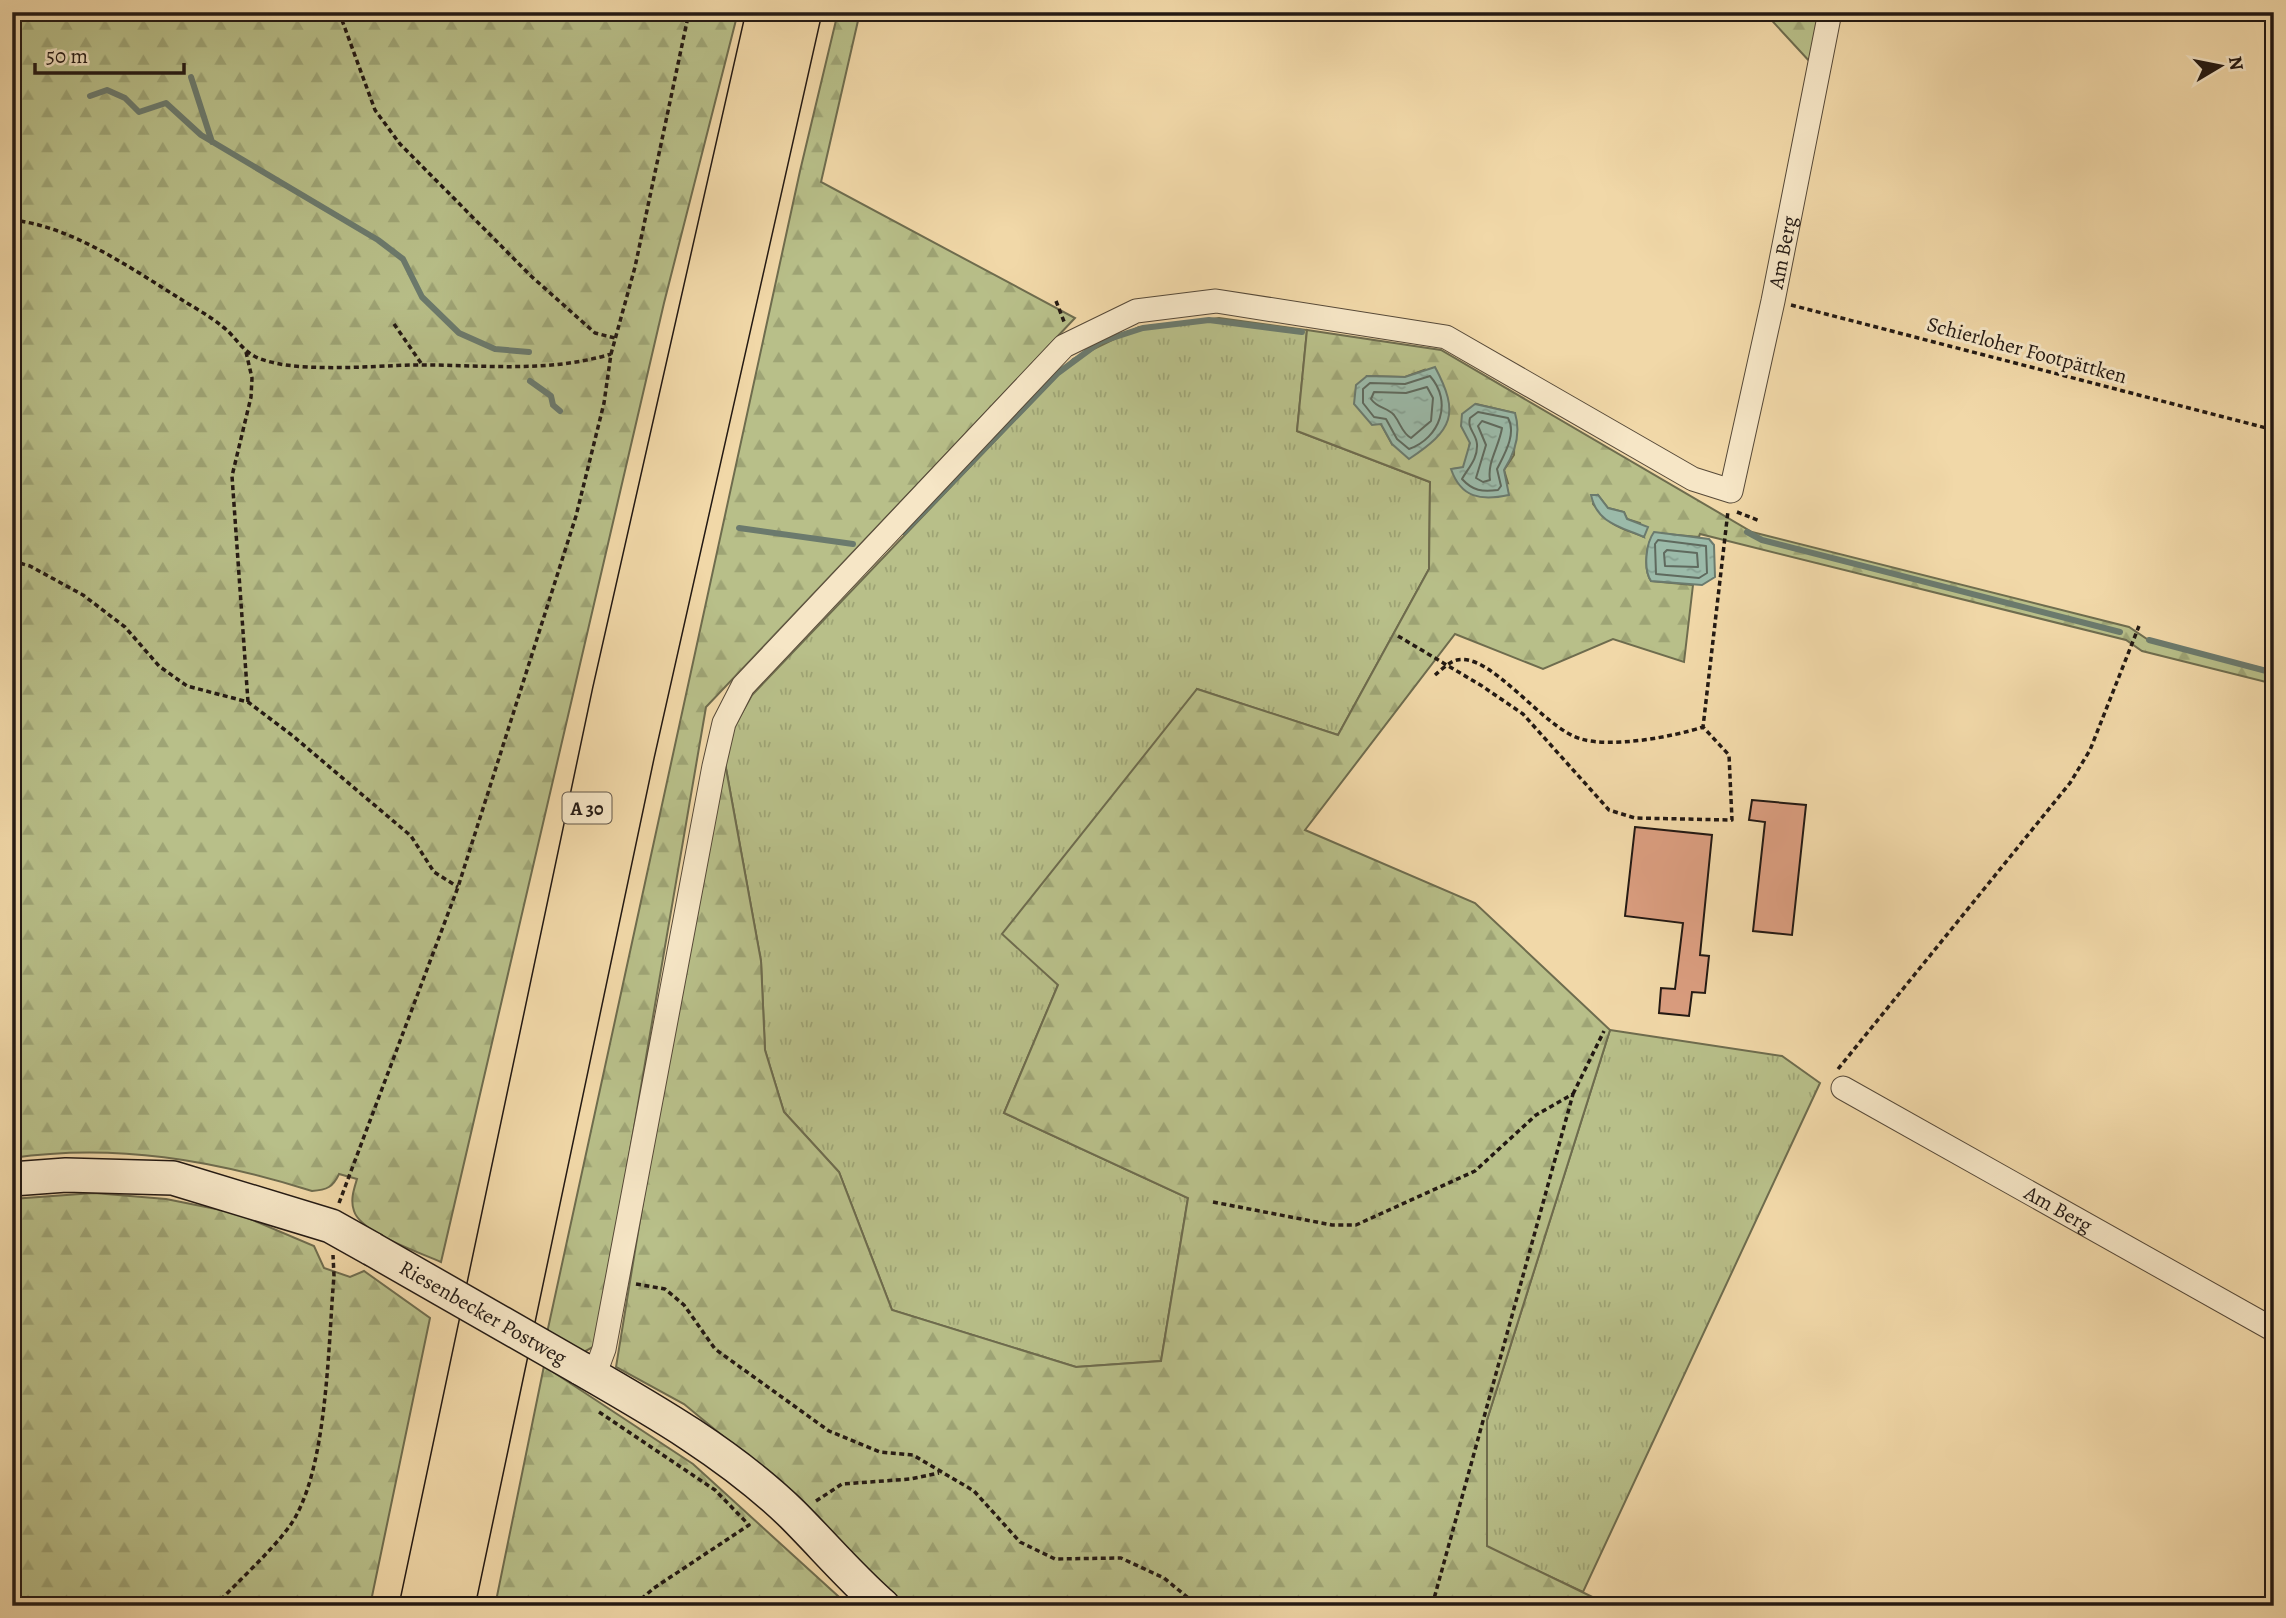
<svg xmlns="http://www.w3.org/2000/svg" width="2286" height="1618" viewBox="0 0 2286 1618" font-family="Alegreya,serif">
<defs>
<pattern id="grass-tufts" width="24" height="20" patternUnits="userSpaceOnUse" patternTransform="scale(1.75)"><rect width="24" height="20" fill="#b8bf89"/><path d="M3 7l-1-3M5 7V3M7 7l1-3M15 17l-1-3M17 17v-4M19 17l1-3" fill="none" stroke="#9ea475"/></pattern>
<pattern id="forest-firs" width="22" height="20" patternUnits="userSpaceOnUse" patternTransform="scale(1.75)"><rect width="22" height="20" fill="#b8bf89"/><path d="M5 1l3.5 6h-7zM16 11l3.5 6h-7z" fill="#9ea475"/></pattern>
<pattern id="water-ripples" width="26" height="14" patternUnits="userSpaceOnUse" patternTransform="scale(1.75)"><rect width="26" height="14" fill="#9bbaa9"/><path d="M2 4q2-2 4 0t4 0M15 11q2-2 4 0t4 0" fill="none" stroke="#859f91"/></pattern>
</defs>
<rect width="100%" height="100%" fill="#f1d8a8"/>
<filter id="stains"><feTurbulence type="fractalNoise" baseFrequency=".00286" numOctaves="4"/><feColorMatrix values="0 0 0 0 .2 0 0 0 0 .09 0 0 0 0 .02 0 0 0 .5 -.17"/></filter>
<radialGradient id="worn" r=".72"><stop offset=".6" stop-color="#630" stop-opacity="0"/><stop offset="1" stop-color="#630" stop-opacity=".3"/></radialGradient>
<path fill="url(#grass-tufts)" stroke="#6e6c4e" stroke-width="2" d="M1219,318l88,12 -10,101 133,51 -1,87 -91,166 -141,-46 -139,296 -54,128 184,85 -27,163 -85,6 -184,-57 -53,-138 -55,-60 -19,-62 -4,-89 -36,-198 4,-27 23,-41 321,-336 66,-32z
M1610,1030l172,26 38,27 -237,509 -96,-45v-127z"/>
<path fill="url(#forest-firs)" stroke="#6e6c4e" stroke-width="2" fill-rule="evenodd" d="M12,12h726l-74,291 -223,959c-22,-10 -80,-29 -87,-51 -4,-11 0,-22 3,-32l-18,-5c-6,13 -12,16 -27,17 -98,-31 -197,-48 -300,-33z
M838,12h22l-39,170 254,136 -369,389 -108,631 -5,9 -11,6 -35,-20 253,-1162z
M1764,12h55l-8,51z
M1307,330l134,20 311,182 377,95 21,14 124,30v13l-132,-33 -16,-11 -426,-106 -1,3 -44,-4c-9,10 -12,36 -4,48l42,4 -9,77 -71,-23 -70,30 -88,-35 -150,196 170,73 135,127 -123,390v126l124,60h-715l-97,-107 -115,-95 -68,-37 65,-397 44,-207 36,198 4,89 19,62 55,60 53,138 184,57 85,-6 27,-163 -184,-85 54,-128 -56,-51 195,-245 141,46 91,-166 1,-87 -133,-51zM1424,370l-32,74 -11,-20 -14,-48 38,1zM1476,404l39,9 -1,42 -10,15 4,13 -56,-14 11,-1 5,-13zM1598,495l10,13 16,4 3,7 13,4 4,14c-25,-10 -33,-10 -51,-33z
M94,1193l72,6 70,14 78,33 10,22 26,9 14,-6 66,47 -60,288h-358v-407z
M544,1366l149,98 156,142h-354z"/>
<path fill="url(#water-ripples)" stroke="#6b7a6d" stroke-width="2" d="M1435,367c25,47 18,63 -26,92l-17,-15 -11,-20 -9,1 -18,-21 2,-19 11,-9 38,1z
M1475,404l40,9c6,20 0,40 -11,57l5,25c-28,6 -48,3 -58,-26l12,-2 7,-24 -9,-17 1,-12z
M1591,495h7l10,13 16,4 3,7 21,8 -4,10c-22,-10 -47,-13 -53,-42z
M1654,532l55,7 5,6 1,32 -13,8 -51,-4c-8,-12 -5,-38 3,-49z"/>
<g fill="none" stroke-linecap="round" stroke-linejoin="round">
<path stroke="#5f6a5e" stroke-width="2" d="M1430,376c23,26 10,62 -21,73l-12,-10 -11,-20 -12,-2 -11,-14v-14l7,-6 35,1z
M1427,387l6,11 -2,23 -20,17c-9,-5 -10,-14 -17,-23 -7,-8 -16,-6 -23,-16l3,-7 32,1z
M1478,412l30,6c9,16 -4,37 -11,51l4,17 -3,4c-16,2 -25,1 -36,-11 6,-11 16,-20 15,-35 -1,-11 -10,-15 -7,-26z
M1482,421l20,7c-3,19 -15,34 -12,52l-7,2 -7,-4 10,-33 -8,-19z
M1658,540l48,6 1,27 -8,5 -43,-4 -1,-30z
M1667,550l30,3 1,14 -33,-1 -1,-13z"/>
<path stroke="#6b7a6d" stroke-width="6" d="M191,77l21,65
M90,96l17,-6 18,8 14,14 27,-9 35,32 177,105 25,19 19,38 37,36 36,16 34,3
M530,381l21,15 2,9 7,6
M739,528l114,16
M904,532l154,-159 42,-31 43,-14 66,-8 93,12
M1747,532l15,8 358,92
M2149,640l125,33"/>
</g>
<path fill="#da9d7f" stroke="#231913" stroke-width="2" d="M1752,800l54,5 -14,130 -39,-4 12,-109 -16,-2z
M1635,827l77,8 -12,120 9,1 -4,37 -13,-1 -3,24 -30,-3 2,-25 14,1 8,-66 -58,-7z"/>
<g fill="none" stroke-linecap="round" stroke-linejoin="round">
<g stroke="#564938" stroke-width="25">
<g id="street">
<path id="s1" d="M1843,1088l431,242"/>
<path id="s2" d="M594,1376l10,-27 110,-583 10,-43 19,-37 321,-340 72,-35 80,-10 230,36 247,142 38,12 42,-190 57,-289"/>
</g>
</g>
<g stroke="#231913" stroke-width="36">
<path id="secondary" d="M12,1179l54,-4 107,3 158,48 41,23
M580,1368c75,43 150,86 212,146 31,31 58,63 91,92"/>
</g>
<g stroke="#231913" stroke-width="41">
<path id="highway" d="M419,1606l193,-914 154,-680
M455,1606l180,-853 167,-741"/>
</g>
<path stroke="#231913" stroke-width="3.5" stroke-dasharray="5 3.5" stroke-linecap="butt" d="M339,12l36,98 25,34 131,132 64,57 20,5
M12,220c59,6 117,47 167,78 14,9 31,18 44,29 11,8 18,22 31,29 34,18 117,10 157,9 68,-1 134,9 200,-11
M1056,301l9,23
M1791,305l483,125
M394,324l29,42
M246,352l6,26 -1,19 -19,79 16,226
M1737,512l23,9
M12,561l18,5 53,29 42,32 34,39 28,20 61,16 45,34 118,100 23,36 24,15
M1398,636l84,50 41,28 86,96 26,8 97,2 -3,-65 -26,-28 25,-216
M1435,675c6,-5 14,-13 22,-15 34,-8 86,68 124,79 31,9 91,-2 122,-12
M1838,1069l232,-286 20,-33 49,-124
M1573,1094l31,-63
M1213,1202l119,23h24l119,-54 61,-56 37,-21 -141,512
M339,1203l119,-316 118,-371 28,-113 7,-49 24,-87 54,-255
M636,1284l29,5 19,16 31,44 114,82 51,21 33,3 61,36 46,51 35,17 66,-1 43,20 34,28
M599,1412l116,78 34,35 -95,63 -21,18
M816,1501l26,-17 68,-5 29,-6
M215,1606c24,-26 53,-51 74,-79 39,-53 39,-184 45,-251l-1,-21"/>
<use href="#street" stroke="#f6e6c6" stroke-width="23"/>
<use href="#secondary" stroke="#f6e6c6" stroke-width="33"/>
<use href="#highway" stroke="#f1d8a8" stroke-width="38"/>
<g stroke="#231913" stroke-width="36" stroke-linecap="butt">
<g id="secondary-bridge">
<path id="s3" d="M372,1249l208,119"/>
</g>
</g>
<use href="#secondary-bridge" stroke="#f6e6c6" stroke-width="33"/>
</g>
<g text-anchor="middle" stroke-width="6" stroke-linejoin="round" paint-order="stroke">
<rect fill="#f6e6c6" stroke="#625649" stroke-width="2" x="562.5" y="792.5" width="49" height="31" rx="5"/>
<g font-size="19" font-weight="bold" fill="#231913">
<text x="587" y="815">A 30</text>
</g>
<g font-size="21" fill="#231913" stroke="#f6e6c6">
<text dy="7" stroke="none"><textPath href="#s2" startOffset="2138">Am Berg</textPath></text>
<text transform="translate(2027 350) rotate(15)" y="7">Schierloher Footpättken</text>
<text dy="7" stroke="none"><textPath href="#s1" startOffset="247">Am Berg</textPath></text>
<text dy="7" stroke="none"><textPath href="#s3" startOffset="128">Riesenbecker Postweg</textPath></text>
</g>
</g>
<rect width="2286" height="1618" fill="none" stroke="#f1d8a8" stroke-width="42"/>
<rect x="14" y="14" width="2258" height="1590" fill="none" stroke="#231913" stroke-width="3.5"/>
<rect x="21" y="21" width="2244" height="1576" fill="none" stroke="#231913" stroke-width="2"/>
<g transform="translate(2220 66) rotate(80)" stroke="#f6e6c6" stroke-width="5" paint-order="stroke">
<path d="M0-5L12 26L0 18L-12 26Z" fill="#231913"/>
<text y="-10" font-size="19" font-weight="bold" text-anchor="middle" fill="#231913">N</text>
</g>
<path d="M35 63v10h149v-10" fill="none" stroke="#231913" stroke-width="3.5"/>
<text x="46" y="63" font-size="21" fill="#231913" stroke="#f6e6c6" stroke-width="5" paint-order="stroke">50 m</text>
<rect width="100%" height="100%" filter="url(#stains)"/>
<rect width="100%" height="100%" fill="url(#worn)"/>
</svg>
